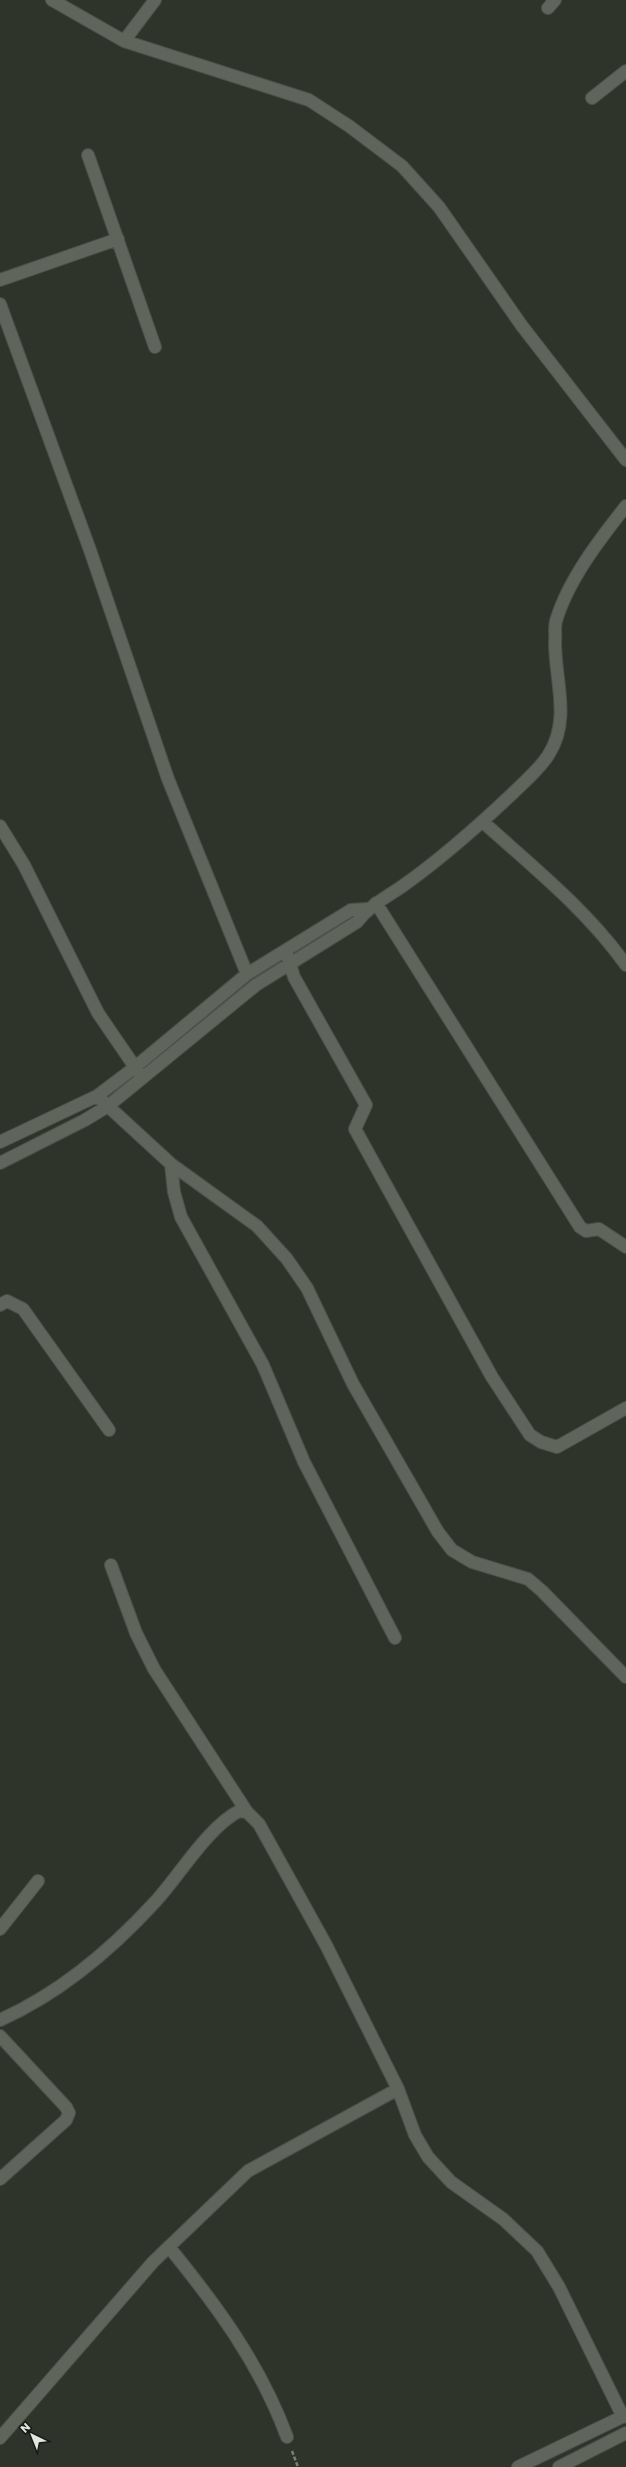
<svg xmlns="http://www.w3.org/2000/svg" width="626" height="2467" viewBox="0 0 626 2467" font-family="Poppins,sans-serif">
<rect width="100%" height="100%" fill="#2f342a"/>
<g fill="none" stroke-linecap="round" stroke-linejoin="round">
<g stroke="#4c5049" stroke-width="14">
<path id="minor" d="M52,0l72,41 185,59 40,26 53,40 37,41 83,119 104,134
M548,8l7,-8
M124,41l31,-41
M592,98l34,-27
M88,155l67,192
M0,280l118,-41
M0,304l90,246 78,229 79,195
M483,822c50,45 104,88 143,143
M0,826l24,39 74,148 41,60
M376,903l204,324 6,4 13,-2 27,18
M286,951l8,26 72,128 -11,24 137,248 38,58 11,7 16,5 69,-39
M97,1096l74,68 86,62 30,33 20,29 46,96 85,148 14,18 20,12 56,17 14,12 84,86
M0,1142l97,-46 37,-28 113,-94 104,-64 16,-1
M0,1163l85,-43 23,-14 148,-121 101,-63c13,-17 30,-25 47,-37 38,-27 74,-59 108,-91 12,-12 28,-25 37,-40 22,-35 6,-73 6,-112 1,-6 -1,-14 1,-21 12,-41 44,-82 70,-115
M171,1164l3,28 7,25 82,148 41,97 91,176
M0,1305l7,-4 16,8 86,121
M111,1565l25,68 18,36 93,143
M0,1929l38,-48
M0,2020c58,-26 112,-71 155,-118 24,-26 53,-75 84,-91l8,1 12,12 67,121 72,144 17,46 13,22 23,25 52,37 34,32 22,36 64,130
M0,2036l66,71 3,6 -3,7 -66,59
M169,2247c48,59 91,117 118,190
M0,2438l153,-176 95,-91 150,-82
M518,2467l108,-52
M559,2467l67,-34"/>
</g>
<path stroke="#7b8077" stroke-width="2.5" stroke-dasharray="4 2" stroke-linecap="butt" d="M292,2451l6,16"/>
<use href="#minor" stroke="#5f655b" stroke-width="12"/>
</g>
<g transform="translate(32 2435) rotate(317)" stroke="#181a16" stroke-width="3" paint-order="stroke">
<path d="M0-3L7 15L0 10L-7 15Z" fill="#e3e7e1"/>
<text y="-6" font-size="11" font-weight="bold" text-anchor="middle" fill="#e3e7e1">N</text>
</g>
</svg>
